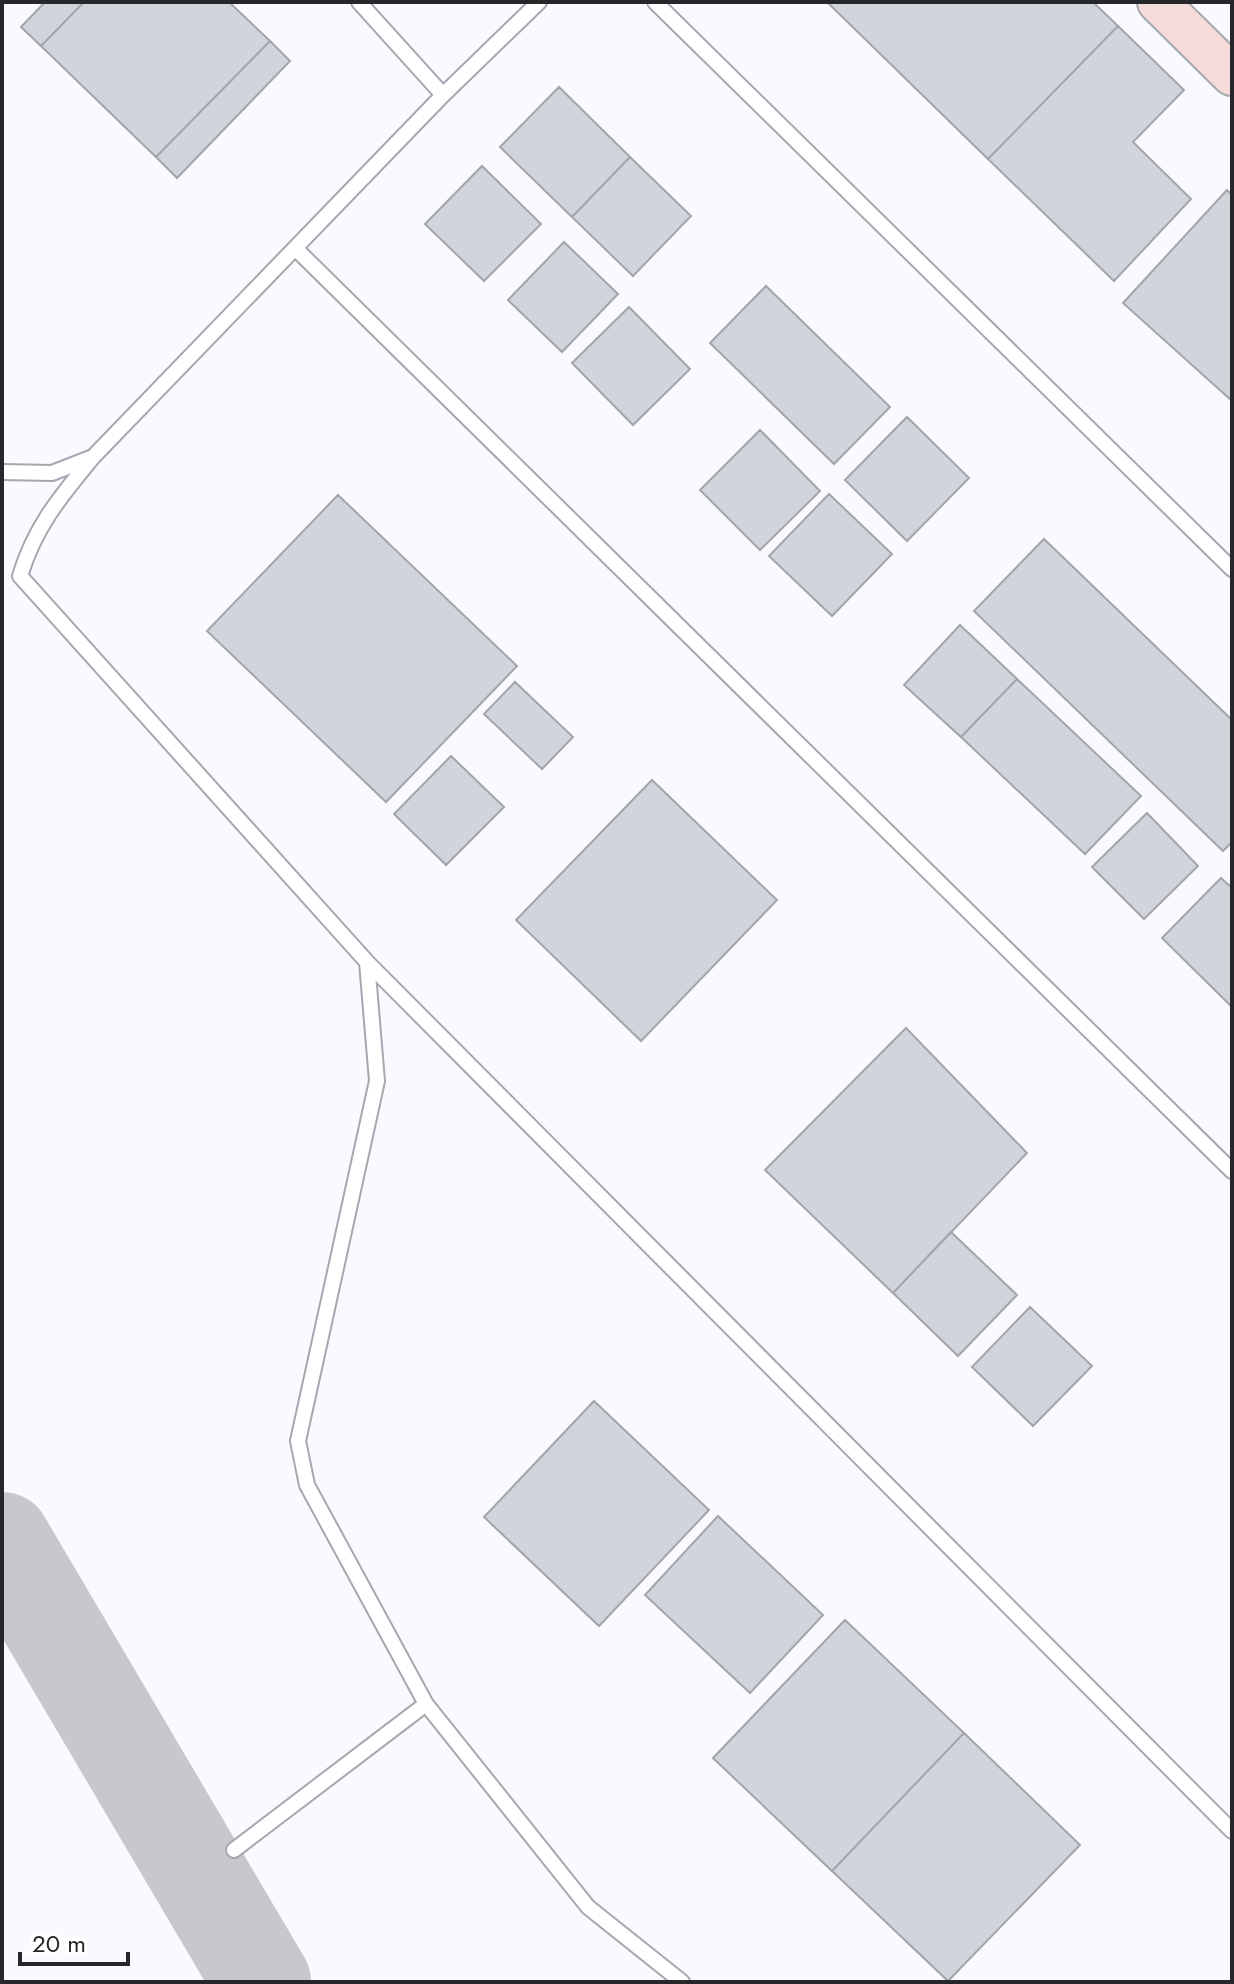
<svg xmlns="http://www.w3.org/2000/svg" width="1234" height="1984" viewBox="0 0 1234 1984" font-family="Jost,sans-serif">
<rect width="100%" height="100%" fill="#f9fafe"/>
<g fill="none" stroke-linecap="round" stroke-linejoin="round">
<path stroke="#c6c8cb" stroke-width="98" d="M2,1541l260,441"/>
</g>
<path fill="#d2d4dc" stroke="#a3a4ac" stroke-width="2" d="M45,2h39l-43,44 -20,-19z
M84,2h145l41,39 -114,116 -115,-111z
M827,2h266l25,24 -130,133z
M1118,26l66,64 -51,52 58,57 -77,82 -126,-122z
M270,41l20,20 -113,117 -21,-21z
M559,87l71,70 -58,60 -72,-70z
M630,157l61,59 -58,60 -61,-59z
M482,166l59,58 -57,57 -59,-57z
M1227,190l5,5v206l-109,-98z
M564,242l54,52 -56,58 -54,-52z
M766,286l124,121 -56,57 -124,-121z
M629,307l61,62 -57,56 -61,-62z
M907,417l62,61 -62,63 -62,-61z
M760,430l60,61 -60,59 -60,-60z
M829,494l63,60 -60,62 -63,-60z
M338,495l179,171 -131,136 -179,-171z
M1044,539l188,181v122l-9,9 -249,-240z
M960,625l57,54 -56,58 -57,-52z
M1017,679l124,117 -56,58 -124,-117z
M515,682l58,55 -31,32 -58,-55z
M451,756l53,51 -58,58 -52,-51z
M652,780l125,120 -136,141 -125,-121z
M1147,813l51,53 -54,53 -52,-52z
M1221,878l11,10v119l-70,-69z
M906,1028l121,125 -134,140 -128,-123z
M951,1232l66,63 -59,61 -65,-63z
M1030,1307l62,59 -59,60 -61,-59z
M594,1401l115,109 -110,116 -115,-109z
M718,1516l105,99 -73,78 -105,-98z
M845,1620l119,113 -132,138 -119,-113z
M964,1733l116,112 -132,136 -116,-110z"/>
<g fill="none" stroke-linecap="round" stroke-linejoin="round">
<g stroke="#a6a8b0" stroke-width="18">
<path id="lane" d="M359,2l84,93
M655,2l577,567
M296,249l936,922
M93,457c-32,39 -58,69 -73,119l347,386 865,869
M2,472l50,1 41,-16 350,-362 96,-93
M367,962l10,119 -79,360 9,44 119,219 162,203 94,75
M234,1850l192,-146"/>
</g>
<g stroke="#a6a8b0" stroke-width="44">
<path id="secondary" d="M1158,2l74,73"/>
</g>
<use href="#lane" stroke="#fff" stroke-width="14"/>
<use href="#secondary" stroke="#f6dbdb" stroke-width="40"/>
</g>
<rect width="1234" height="1984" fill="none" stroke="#26272a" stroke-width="8"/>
<path d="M20 1952v12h108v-12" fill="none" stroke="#26272a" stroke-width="4"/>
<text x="32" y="1952" font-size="24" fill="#26272a" stroke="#ffffff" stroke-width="6" paint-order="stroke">20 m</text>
</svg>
